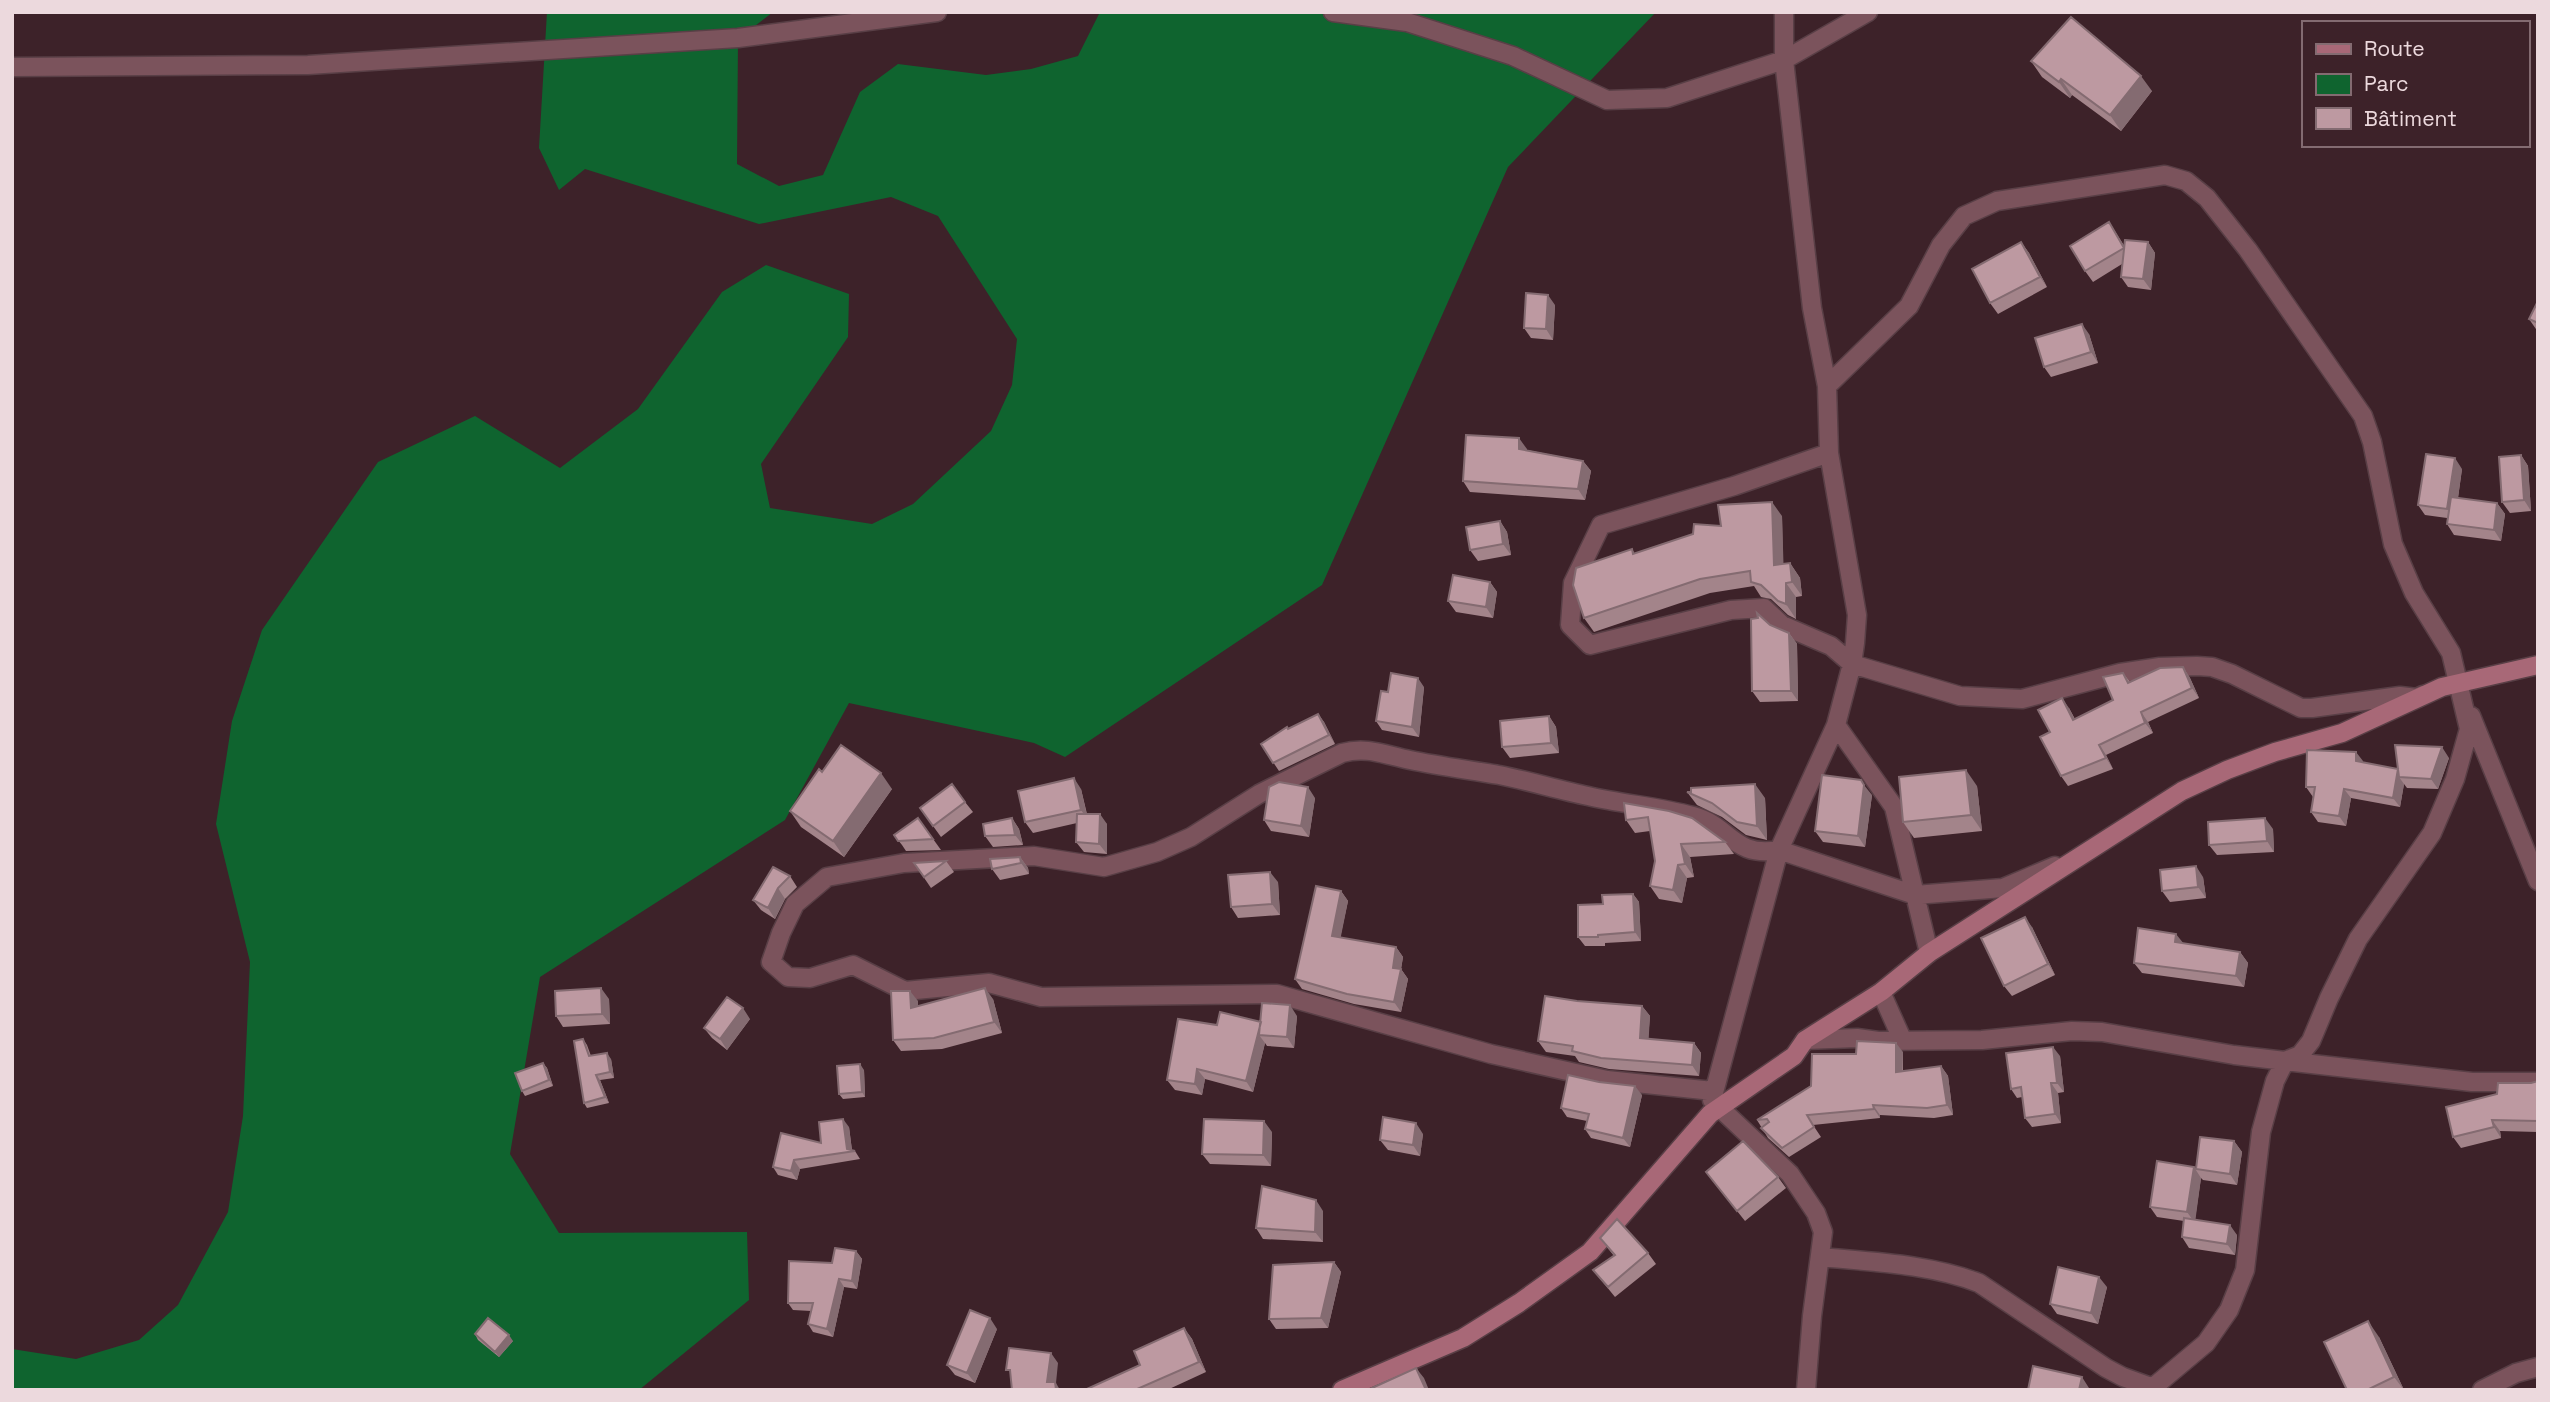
<svg xmlns="http://www.w3.org/2000/svg" width="2550" height="1402" viewBox="0 0 2550 1402" font-family="'Space Grotesk',sans-serif">
<rect width="100%" height="100%" fill="#3d2229"/>
<path fill="#0f642f" d="M547,12h226l-35,27 -1,125 42,22 44,-11 37,-83 38,-28 88,11 45,-6 47,-13 22,-44h556l-148,155 -186,418 -257,172 -31,-14 -185,-40 -64,117 -245,157 -30,177 49,79 188,-1 2,68 -110,90h-627v-41l64,10 63,-19 39,-35 50,-93 15,-96 7,-154 -34,-138 16,-103 30,-91 116,-168 97,-46 85,52 78,-59 84,-117 44,-27 83,29 -1,43 -87,127 9,44 102,16 41,-20 78,-73 21,-46 5,-46 -79,-123 -47,-19 -132,27 -174,-55 -26,21 -20,-42z"/>
<g fill="none" stroke-linecap="round" stroke-linejoin="round">
<g stroke="#593f46" stroke-width="21">
<path id="minor" d="M1333,12l74,10 106,34 94,44 60,-2 117,-38 84,-48
M12,67l296,-2 430,-27 199,-26
M1827,386l82,-80 32,-61 23,-29 33,-15 168,-26 21,6 21,17 41,52 115,166 9,26 21,102 21,49 37,60 18,76 -14,50 -23,54 -74,106 -29,59 -18,43 -11,14 -15,6 -10,20 -14,51 -16,138 -16,40 -23,33 -56,47
M1829,453l-95,33 -133,39 -28,58 -3,42 20,20 141,-35 33,-2 18,17 49,21 21,18 108,32 62,3 98,-26 40,-6 37,-1 15,1 20,7 69,34h11l88,-12 17,2 6,-3
M2471,716l67,165
M1836,725l58,82 35,146
M1881,992l21,47
M1805,1040l52,-2 21,3 104,-1 90,-9 30,1 132,23 51,6 187,21h66
M1713,1091l-106,-11 -116,-26 -214,-60 -236,3 -52,-14 -84,8 -52,-26 -43,13 -22,-1 -17,-15 10,-29 14,-29 32,-27 77,-14 130,-7 70,11 53,-15 34,-15 68,-43 83,-41c25,-7 43,2 68,7 29,6 60,10 89,15 30,6 60,15 89,21 35,8 71,11 105,20 38,10 39,42 86,34l136,45 88,-7 52,-22
M1712,1100l67,-250 57,-125 16,-61 3,-21 2,-28 -28,-162 -2,-67 -15,-78 -28,-248v-48
M1721,1109l69,65 26,39 7,19 -11,84 -6,74
M1820,1257c52,5 110,7 159,26l127,85 17,9 36,13
M2482,1390l34,-17 22,-6"/>
</g>
<g stroke="#593f46" stroke-width="21">
<path id="secondary" d="M1342,1390l121,-52 56,-35 71,-51 120,-138 84,-58 11,-16 76,-48 48,-39 253,-162 45,-21 48,-18 67,-19 100,-46 96,-22"/>
</g>
<use href="#minor" stroke="#7b535c" stroke-width="18"/>
<use href="#secondary" stroke="#a86877" stroke-width="18"/>
</g>
<path fill="#a3848a" d="M2031,61l121,30 -31,40 -49,-36 -2,3 -28,-21z
M2109,222l16,25 23,-5 7,11 -4,37 -23,-3 -7,-10 1,-13 -29,18 -8,-11z
M2021,242l8,11 18,34 -49,27 -8,-11z
M2538,301v31l-9,-13z
M1555,305l-2,35 -22,-2 -7,-10z
M2089,334l9,29 -47,14 -7,-10z
M1527,449v1l56,11 8,10 -6,29 -115,-8 -7,-11z
M2521,455l7,11 3,45 -21,2 -8,-11z
M2462,469l-4,29 39,5 8,11 -4,27 -47,-6 -7,-11v-6l-22,-3 -7,-10z
M1782,516l1,48 7,-1 10,15 2,18 -6,1v22l-8,-4 -17,-16 -10,-2 -7,-11 -44,7 -116,39 -10,-14 48,-69 3,5 86,-28z
M1500,521l7,11 4,23 -33,6 -8,-11z
M1490,582l7,10 -4,26 -37,-6 -8,-11z
M1770,625l19,8 8,11 1,57 -38,1 -8,-11z
M2183,667l7,11 9,20 -51,24 5,11 -47,22 7,14 -45,17 -7,-10 -11,-44 19,-24 6,11 38,-19 10,-27 7,9z
M1424,687l-5,50 -37,-7 -6,-9 12,-29z
M1318,714l6,8 11,22 -56,27 -18,-27z
M1549,716l7,11 3,26 -49,5 -8,-11z
M2449,758l-11,31 -31,-1 -3,-4 -4,23 -49,-9 -5,28 -28,-4 -7,-10 2,-15 -7,-10 57,-26v2l35,6z
M822,772l70,17 -48,68 -43,-30 -11,-16z
M1977,786l5,45 -68,7 -11,-16z
M1081,789l6,25 20,10v30l-23,-2 -8,-10 1,-19 -44,10 -8,-11z
M1687,792l78,6 2,42 -21,-5 -24,-18 -25,-12z
M1872,795l-7,52 -42,-5 -8,-11z
M1315,798l-6,39 -38,-6 -7,-11z
M965,802l8,10 -32,25 -21,-29z
M1624,803l101,39 9,12 -44,3 4,20 -7,1 -5,25 -23,-4 -9,-13 5,-25 -5,-30 -15,2 -9,-13z
M918,818l23,32 -35,1 -4,-6 -8,-10z
M1012,818l7,11 4,16 -30,2 -8,-11z
M2273,829l1,23 -57,3 -8,-10z
M1020,857l8,11 1,6 -29,6 -8,-11z
M946,861l8,11 -23,16 -17,-25z
M790,876l7,11 -12,12 -10,20 -14,-9 -8,-10z
M2203,877l3,21 -36,4 -8,-11z
M1278,882l2,33 -42,3 -7,-11z
M1341,891l7,10 -8,37 56,9 7,10 -2,12 7,10 -7,33 -47,-8 -52,-15 -7,-10z
M1633,894l6,8 2,39 -36,2v3h-20l-7,-9 25,-33z
M2032,927l23,48 -43,21 -8,-10z
M2183,943l57,9 8,11 -4,24 -102,-14 -8,-10z
M609,999l1,25 -47,3 -7,-11z
M993,999l9,34 -60,16 -41,2 -8,-11 25,-39v5z
M1577,1001l65,5 8,10 -2,23 46,4 7,10 -2,23 -90,-7 -30,-7 -4,-6 -29,-4 -8,-11z
M1297,1016l-3,32 -27,-2 -2,-3 -12,49 -48,-13 -3,16 -27,-5 -8,-10 50,-55 44,-3z
M750,1019l-23,31 -15,-12 -8,-10z
M583,1039l4,6 4,11 20,3 3,19 -14,2 9,23 -22,5 -3,-5z
M1903,1052v19l38,-5 7,10 5,39 -19,3 -54,-3v3l-67,7 8,12 -32,20 -21,-19 -11,-18 54,-34 45,-32z
M2060,1056l4,36 -6,1 3,30 -29,4 -7,-9 -3,-21 -5,1 -6,-9z
M543,1063l4,5 6,18 -28,10 -3,-5z
M864,1070l1,27 -22,2 -4,-5z
M2538,1081v51l-38,-1 1,7 -40,10 -8,-11 44,-43z
M1642,1095l-12,52 -39,-9 -6,-9 2,-8 -20,-4 -6,-9z
M849,1127l3,23 3,1 5,8 -60,10 -3,11 -19,-5 -5,-8 48,-24z
M1272,1132l-1,34 -61,-2 -8,-10z
M1423,1134l-3,22 -32,-6 -8,-10z
M2234,1141l8,11 -5,33 -34,-5 -2,-2 -6,41 42,16 -2,20 -46,-7 -7,-11 2,-16 -27,-4 -7,-10 44,-40 2,2z
M1706,1172l72,5 8,11 -41,33z
M1323,1211v31l-60,-3 -7,-11z
M1600,1238l48,15 8,11 -41,33 -22,-27 21,-14z
M856,1251l6,8 -5,30 -13,-2 -11,50 -20,-5 -5,-8 3,-13 -18,-1 -5,-7 44,-40z
M1334,1262l7,10 -13,56 -52,1 -7,-10z
M2107,1287l-9,37 -41,-10 -7,-10z
M1184,1328l8,11 14,33 -39,18h-80l53,-25z
M997,1329l-22,54 -20,-8 -8,-10z
M475,1334l38,7 -14,16 -21,-17z
M2379,1337l25,53h-57z"/>
<path fill="#846b71" d="M2141,76l11,15 -31,40 -11,-16z
M2061,79l11,16 -2,3 -11,-16z
M2021,242l8,11 18,34 -7,-10z
M2148,242l7,11 -4,37 -8,-11z
M1548,295l7,10 -2,35 -7,-11z
M2082,324l7,10 9,29 -7,-11z
M1519,438l8,11 -1,10 -7,-10z
M2521,455l7,11 3,45 -7,-11z
M2455,458l7,11 -7,50 -8,-10z
M1583,461l8,10 -6,29 -7,-11z
M1772,502l10,14 2,64 -10,-15z
M2497,503l8,11 -4,27 -7,-11z
M1500,521l7,11 4,23 -8,-11z
M1790,563l10,15 2,18 -10,-14z
M1490,582l7,10 -4,26 -7,-11z
M1786,583l10,14v22l-10,-15z
M1789,633l8,11 1,57 -7,-10z
M2183,667l7,11 9,20 -7,-10z
M1418,678l6,9 -5,50 -7,-10z
M2062,698l7,10 11,22 -7,-10z
M2141,712l7,10 5,11 -8,-10z
M1318,714l6,8 11,22 -6,-9z
M1549,716l7,11 3,26 -8,-10z
M2099,745l7,10 7,14 -7,-11z
M2442,747l7,11 -11,31 -7,-10z
M2356,752l7,9 -1,10 -6,-10z
M2398,769l1,8 5,7 -4,23 -7,-9z
M1966,770l11,16 5,45 -11,-16z
M881,773l11,16 -48,68 -11,-16z
M1074,778l7,11 7,31 -7,-10z
M1755,784l10,14 2,42 -10,-14z
M1864,785l8,10 -7,52 -7,-11z
M1308,787l7,11 -6,39 -8,-11z
M2344,789l7,9 -5,28 -7,-10z
M1100,814l7,10v30l-8,-10z
M1012,818l7,11 4,16 -8,-10z
M2265,818l8,11 1,23 -7,-11z
M1681,844l9,13 4,20 -9,-13z
M1020,857l8,11 1,6 -8,-11z
M1678,865l9,13 -5,25 -9,-13z
M2196,866l7,11 3,21 -8,-11z
M1270,872l8,10 2,33 -8,-11z
M778,888l7,11 -10,20 -7,-11z
M1341,891l7,10 -9,45 -7,-10z
M1633,894l6,8 2,39 -6,-9z
M2025,917l7,10 23,48 -7,-11z
M2176,934l8,10 -9,-2z
M1396,947l7,10 -2,12 7,10 -7,33 -7,-10 -1,-34z
M2240,952l8,11 -4,24 -8,-11z
M601,988l8,11 1,25 -8,-10z
M985,988l8,11 9,34 -8,-11z
M910,991l8,10v17l-7,-10z
M1290,1005l7,11 -3,32 -7,-11z
M1642,1006l8,10 -2,33 -8,-11z
M743,1008l7,11 -23,31 -7,-11z
M1261,1022l-2,13 6,8 -12,49 -7,-11z
M1694,1043l7,10 -2,23 -7,-11z
M1896,1043l7,9 -1,30 -6,-10z
M2053,1047l7,9 4,36 -7,-9z
M607,1053l4,6 3,19 -4,-6z
M543,1063l4,5 6,18 -4,-6z
M860,1064l4,6 1,27 -3,-5z
M1941,1066l7,10 5,39 -6,-10z
M1197,1069l8,10 -3,16 -7,-11z
M596,1075l4,5 9,23 -4,-6z
M2051,1083l7,10 3,30 -6,-9z
M1635,1086l7,9 -12,52 -7,-9z
M1873,1105l7,10v3l-6,-9z
M843,1119l6,8 3,24 -5,-2z
M2492,1120l8,11 1,7 -7,-11z
M1264,1121l8,11 -1,34 -8,-11z
M1416,1123l7,11 -3,22 -7,-11z
M2234,1141l8,11 -5,33 -7,-11z
M794,1160l6,9 -3,11 -6,-9z
M2194,1167l7,11 -6,45 -8,-11z
M1316,1200l7,11v31l-8,-10z
M2230,1225l7,10 -2,20 -8,-11z
M856,1251l6,8 -5,30 -5,-8z
M1334,1262l7,10 -13,56 -7,-10z
M2099,1277l8,10 -9,37 -7,-11z
M839,1279l5,8 -11,50 -6,-8z
M990,1318l7,11 -22,54 -8,-10z
M2368,1321l11,16 25,53 -10,-13z
M1184,1328l8,11 14,33 -7,-10z
M509,1335l4,6 -14,16 -4,-5z
M1051,1353l7,10 -2,20 4,7h-4l-9,-8z
M1416,1368l8,10 5,12h-3z
M2082,1377l7,11v2h-10z"/>
<path fill="#bd99a1" stroke="#846b71" stroke-width="2" d="M2071,17l70,59 -31,39 -49,-36 -2,3 -28,-21z
M2109,222l15,26 -39,23 -15,-25z
M2125,240l23,2 -5,37 -22,-2z
M2021,242l19,35 -50,26 -18,-34z
M1526,293l22,2 -2,34 -22,-1z
M2538,301v22l-9,-4z
M2082,324l9,28 -47,15 -9,-29z
M1466,435l53,3v11l64,12 -5,28 -115,-8z
M2426,454l29,4 -8,51 -29,-4z
M2521,455l3,45 -22,2 -3,-45z
M2451,497l46,6 -3,27 -47,-6z
M1772,502l2,63 16,-2 2,19 -6,1v21l-8,-3 -17,-16 -10,-3 -1,-11 -50,8 -116,39 -11,-33 3,-17 56,-19 1,5 60,-20 1,-10 27,2 -3,-21z
M1500,521l3,23 -33,6 -4,-23z
M1453,575l37,7 -4,25 -38,-6z
M1757,613l13,12 19,8 2,58h-39l-1,-72 7,-1z
M2183,667l9,21 -51,24 4,11 -46,22 7,13 -45,18 -21,-39 10,-5 -12,-22 24,-12 11,22 40,-20 -10,-23 20,-4 5,10 32,-15z
M1391,673l27,5 -6,49 -36,-6 5,-30 7,1z
M1318,714l11,21 -56,28 -12,-19 26,-17 1,2z
M1549,716l2,27 -49,4 -2,-26z
M841,745l40,28 -48,68 -43,-30 29,-42 3,3z
M2395,745l47,2 -11,32 -32,-2z
M2307,750l49,2v9l42,8 -5,29 -49,-9 -5,27 -28,-4 4,-25h-9z
M1966,770l5,45 -68,7 -4,-45z
M1822,775l39,5 3,5 -6,51 -43,-5z
M1074,778l7,32 -56,12 -7,-31z
M1279,782l29,5 -7,39 -37,-6 5,-33z
M952,784l13,18 -32,24 -13,-18z
M1755,784l2,42 -20,-4 -25,-19 -25,-11h4v-4z
M1624,803l45,8 23,7 33,24 -44,2 4,20 -7,1 -5,25 -23,-4 5,-25 -7,-44 -22,3z
M1077,814h23l-1,30 -23,-2z
M918,818l15,21 -35,2 -4,-6z
M1012,818l3,17 -30,1 -2,-12z
M2265,818l2,23 -58,4 -1,-23z
M1020,857l1,6 -29,6 -2,-10z
M946,861l-22,16 -10,-14z
M2196,866l2,21 -36,4 -2,-21z
M773,867l17,9 -12,12 -10,20 -15,-8z
M1270,872l2,32 -41,3 -3,-32z
M1316,886l25,5 -9,45 64,11 -3,21 8,1 -7,33 -47,-8 -52,-15z
M1633,894l2,38 -37,3v2h-20v-32l25,-1 -1,-9z
M2025,917l23,47 -44,22 -23,-48z
M2138,928l38,6 -1,8 65,10 -4,24 -102,-13z
M601,988l1,26 -46,2 -1,-25z
M985,988l9,34 -60,16 -41,2 -2,-49h19l1,17z
M1545,996l32,5 65,5 -2,32 54,5 -2,22 -91,-7 -29,-7 1,-5 -35,-5z
M727,997l16,11 -23,31 -16,-11z
M1262,1003l28,2 -3,32 -28,-2z
M1220,1012l41,10 -15,59 -49,-12 -2,15 -28,-4 11,-61 39,6z
M583,1039l6,17 18,-3 3,19 -14,3 9,22 -21,6 -10,-62z
M1857,1041l39,2v29l45,-6 6,39 -20,3 -54,-3 1,4 -67,6 7,12 -32,21 -21,-20 8,-6 -2,-3 -10,1 54,-34 1,-32h44z
M2053,1047l4,36h-6l4,31 -30,4 -4,-31 -10,2 -5,-36z
M543,1063l6,17 -27,11 -7,-18z
M860,1064l2,28 -23,2 -2,-28z
M1568,1075l31,7 36,4 -12,52 -38,-9 4,-15 -28,-6z
M2538,1081v40l-46,-1 2,7 -41,10 -7,-30 51,-13 1,-11h33z
M1383,1117l33,6 -3,22 -33,-5z
M843,1119l4,30 8,2 -61,9 -3,11 -18,-4 8,-34 40,10 -2,-21z
M1204,1119l60,2 -1,34 -61,-1z
M2200,1137l34,4 -4,33 -34,-5z
M1743,1141l35,36 -41,34 -31,-39z
M2157,1161l37,6 -7,45 -37,-5z
M1262,1186l54,14 -1,32 -59,-4z
M2184,1218l46,7 -3,19 -45,-7z
M1617,1219l31,34 -40,34 -15,-17 22,-15 -15,-17z
M835,1248l21,3 -4,30 -13,-2 -12,50 -19,-5 5,-21h-25l1,-42 43,2z
M1334,1262l-13,56 -52,1 4,-54z
M2058,1267l41,10 -8,36 -41,-9z
M970,1310l20,8 -23,55 -20,-8z
M488,1318l21,17 -14,17 -20,-18z
M2368,1321l26,56 -27,13h-20l-23,-48z
M1184,1328l15,34 -64,28h-48v-1l53,-24 -6,-14z
M1009,1348l42,5 -4,29h8l1,8h-44l-2,-20h-4z
M2033,1366l49,11 -3,13h-51z
M1416,1368l10,22h-53l-1,-2z"/>
<rect width="2550" height="1402" fill="none" stroke="#ecd9dd" stroke-width="28"/>
<rect x="2302" y="21" width="228" height="126" fill="#3d2229" stroke="#836b71" stroke-width="2"/>
<rect x="2316" y="44" width="35" height="10" fill="#a86877" stroke="#836b71" stroke-width="2"/>
<text x="2364" y="56" font-size="21" fill="#ecd9dd">Route</text>
<rect x="2316" y="74" width="35" height="21" fill="#0f642f" stroke="#836b71" stroke-width="2"/>
<text x="2364" y="91" font-size="21" fill="#ecd9dd">Parc</text>
<rect x="2316" y="108" width="35" height="21" fill="#bd99a1" stroke="#836b71" stroke-width="2"/>
<text x="2364" y="126" font-size="21" fill="#ecd9dd">Bâtiment</text>
</svg>
